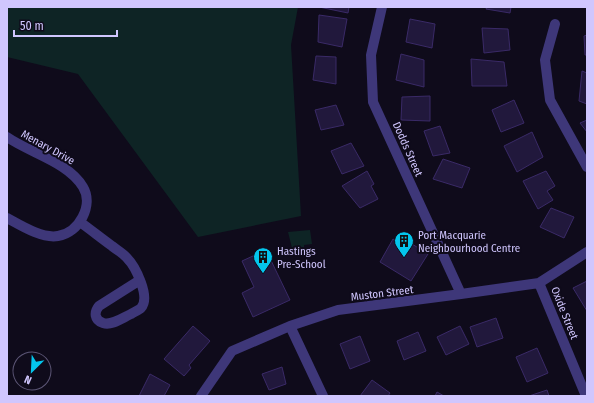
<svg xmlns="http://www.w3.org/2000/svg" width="594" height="403" viewBox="0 0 594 403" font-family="'Fira Sans Condensed',sans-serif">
<rect width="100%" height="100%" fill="#0f0b1b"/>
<path fill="#0e2425" d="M7,7h291l-7,38 10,171 -103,21 -120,-163 -71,-17z
M310,230l2,14 -8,1v6l-11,1 -5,-20z"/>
<path fill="#21183c" stroke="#3a2a67" d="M319,7h30l-1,6z
M487,7h24l-1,6 -24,-4z
M319,15l28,4 -5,28 -24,-5z
M410,19l25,5 -3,24 -26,-6z
M482,28l26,1 2,21 -26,3z
M587,35v20h-2l-1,-19z
M401,54l23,6v27l-28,-7z
M316,56l20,1v27l-23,-4z
M471,59l33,3 3,24h-35z
M582,71l5,2v31l-8,-3z
M430,96v25l-29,-1 1,-23z
M514,100l10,23 -23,9 -9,-22z
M336,105l8,20 -23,5 -6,-20z
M587,120v12l-7,-9z
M440,126l10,27 -17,3 -9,-25z
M532,132l11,25 -26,15 -13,-26z
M351,143l13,23 -22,8 -11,-23z
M443,159l27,9 -8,20 -29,-9z
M367,171l7,13 -3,2 7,13 -18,9 -18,-22z
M546,171l9,15 -8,5 6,9 -15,9 -15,-28z
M551,208l23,9 -10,21 -24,-11z
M393,239l8,5 3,-5 24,15 -17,27 -31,-19z
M266,250l24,50 -37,17 -11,-24 12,-6 -12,-26z
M587,281v30l-14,-23z
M496,318l7,20 -26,9 -7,-20z
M193,326l17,15 -21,24 2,3 -7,8 -20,-17z
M460,326l9,18 -23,11 -9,-18z
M418,332l8,19 -22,9 -7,-19z
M360,336l10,25 -20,8 -10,-25z
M537,348l11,25 -21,9 -11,-25z
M282,367l4,17 -17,6 -7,-16z
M150,374l20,11 -6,11h-25z
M372,380l18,13 -2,3h-28z
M547,390l2,6h-20z
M437,392l7,4h-9z"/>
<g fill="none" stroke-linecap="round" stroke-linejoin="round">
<path stroke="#3e3779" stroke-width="10" d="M382,7l-11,48 2,47 88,192
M555,24l-10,36 5,40 37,67
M7,137c23,16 61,25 76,50 11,18 -4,46 -25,49 -16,3 -38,-11 -51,-18
M80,222c11,8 21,16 32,24 5,4 11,7 15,12 8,8 24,39 14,50 -2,2 -7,4 -10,6 -9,4 -19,12 -28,9 -9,-3 -9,-11 -4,-17l41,-26
M539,283l47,113
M290,326l33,70
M201,396l31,-45 58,-25 48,-16 123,-16 78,-11 48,-31"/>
</g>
<defs>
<g id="building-pin" transform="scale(1)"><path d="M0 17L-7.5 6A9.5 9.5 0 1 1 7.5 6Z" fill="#04c5ec" stroke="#0f0b1b"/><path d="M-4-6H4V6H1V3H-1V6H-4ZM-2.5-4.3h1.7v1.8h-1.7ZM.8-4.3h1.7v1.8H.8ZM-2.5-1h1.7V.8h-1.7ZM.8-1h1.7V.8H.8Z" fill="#111"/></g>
</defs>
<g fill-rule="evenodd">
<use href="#building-pin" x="404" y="241"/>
<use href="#building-pin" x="263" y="257"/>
</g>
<g text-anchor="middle" stroke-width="4" stroke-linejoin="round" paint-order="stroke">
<g font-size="11" fill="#d0c6fe" stroke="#0f0b1b">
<text transform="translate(48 147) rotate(29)" y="4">Menary Drive</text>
<text transform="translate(408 149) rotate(66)" y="4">Dodds Street</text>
<text transform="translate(382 293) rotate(-7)" y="4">Muston Street</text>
<text transform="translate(565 313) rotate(68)" y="4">Oxide Street</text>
</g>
<g font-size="11" fill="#d0c6fe" stroke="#0f0b1b" text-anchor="start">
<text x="418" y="239">Port Macquarie<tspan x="418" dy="13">Neighbourhood Centre</tspan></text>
<text x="277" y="255">Hastings<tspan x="277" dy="13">Pre-School</tspan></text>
</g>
</g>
<rect width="594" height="403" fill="none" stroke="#d0c6fe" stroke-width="16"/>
<g transform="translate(32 371) rotate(204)"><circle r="19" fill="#0f0b1b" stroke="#5c5676"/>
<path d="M0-3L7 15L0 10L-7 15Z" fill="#04c5ec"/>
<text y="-6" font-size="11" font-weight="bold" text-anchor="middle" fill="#d0c6fe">N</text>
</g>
<path d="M14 30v6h103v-6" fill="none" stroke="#d0c6fe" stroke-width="2"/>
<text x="20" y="30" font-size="12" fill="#d0c6fe" stroke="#0f0b1b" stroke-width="3" paint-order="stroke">50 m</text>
</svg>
